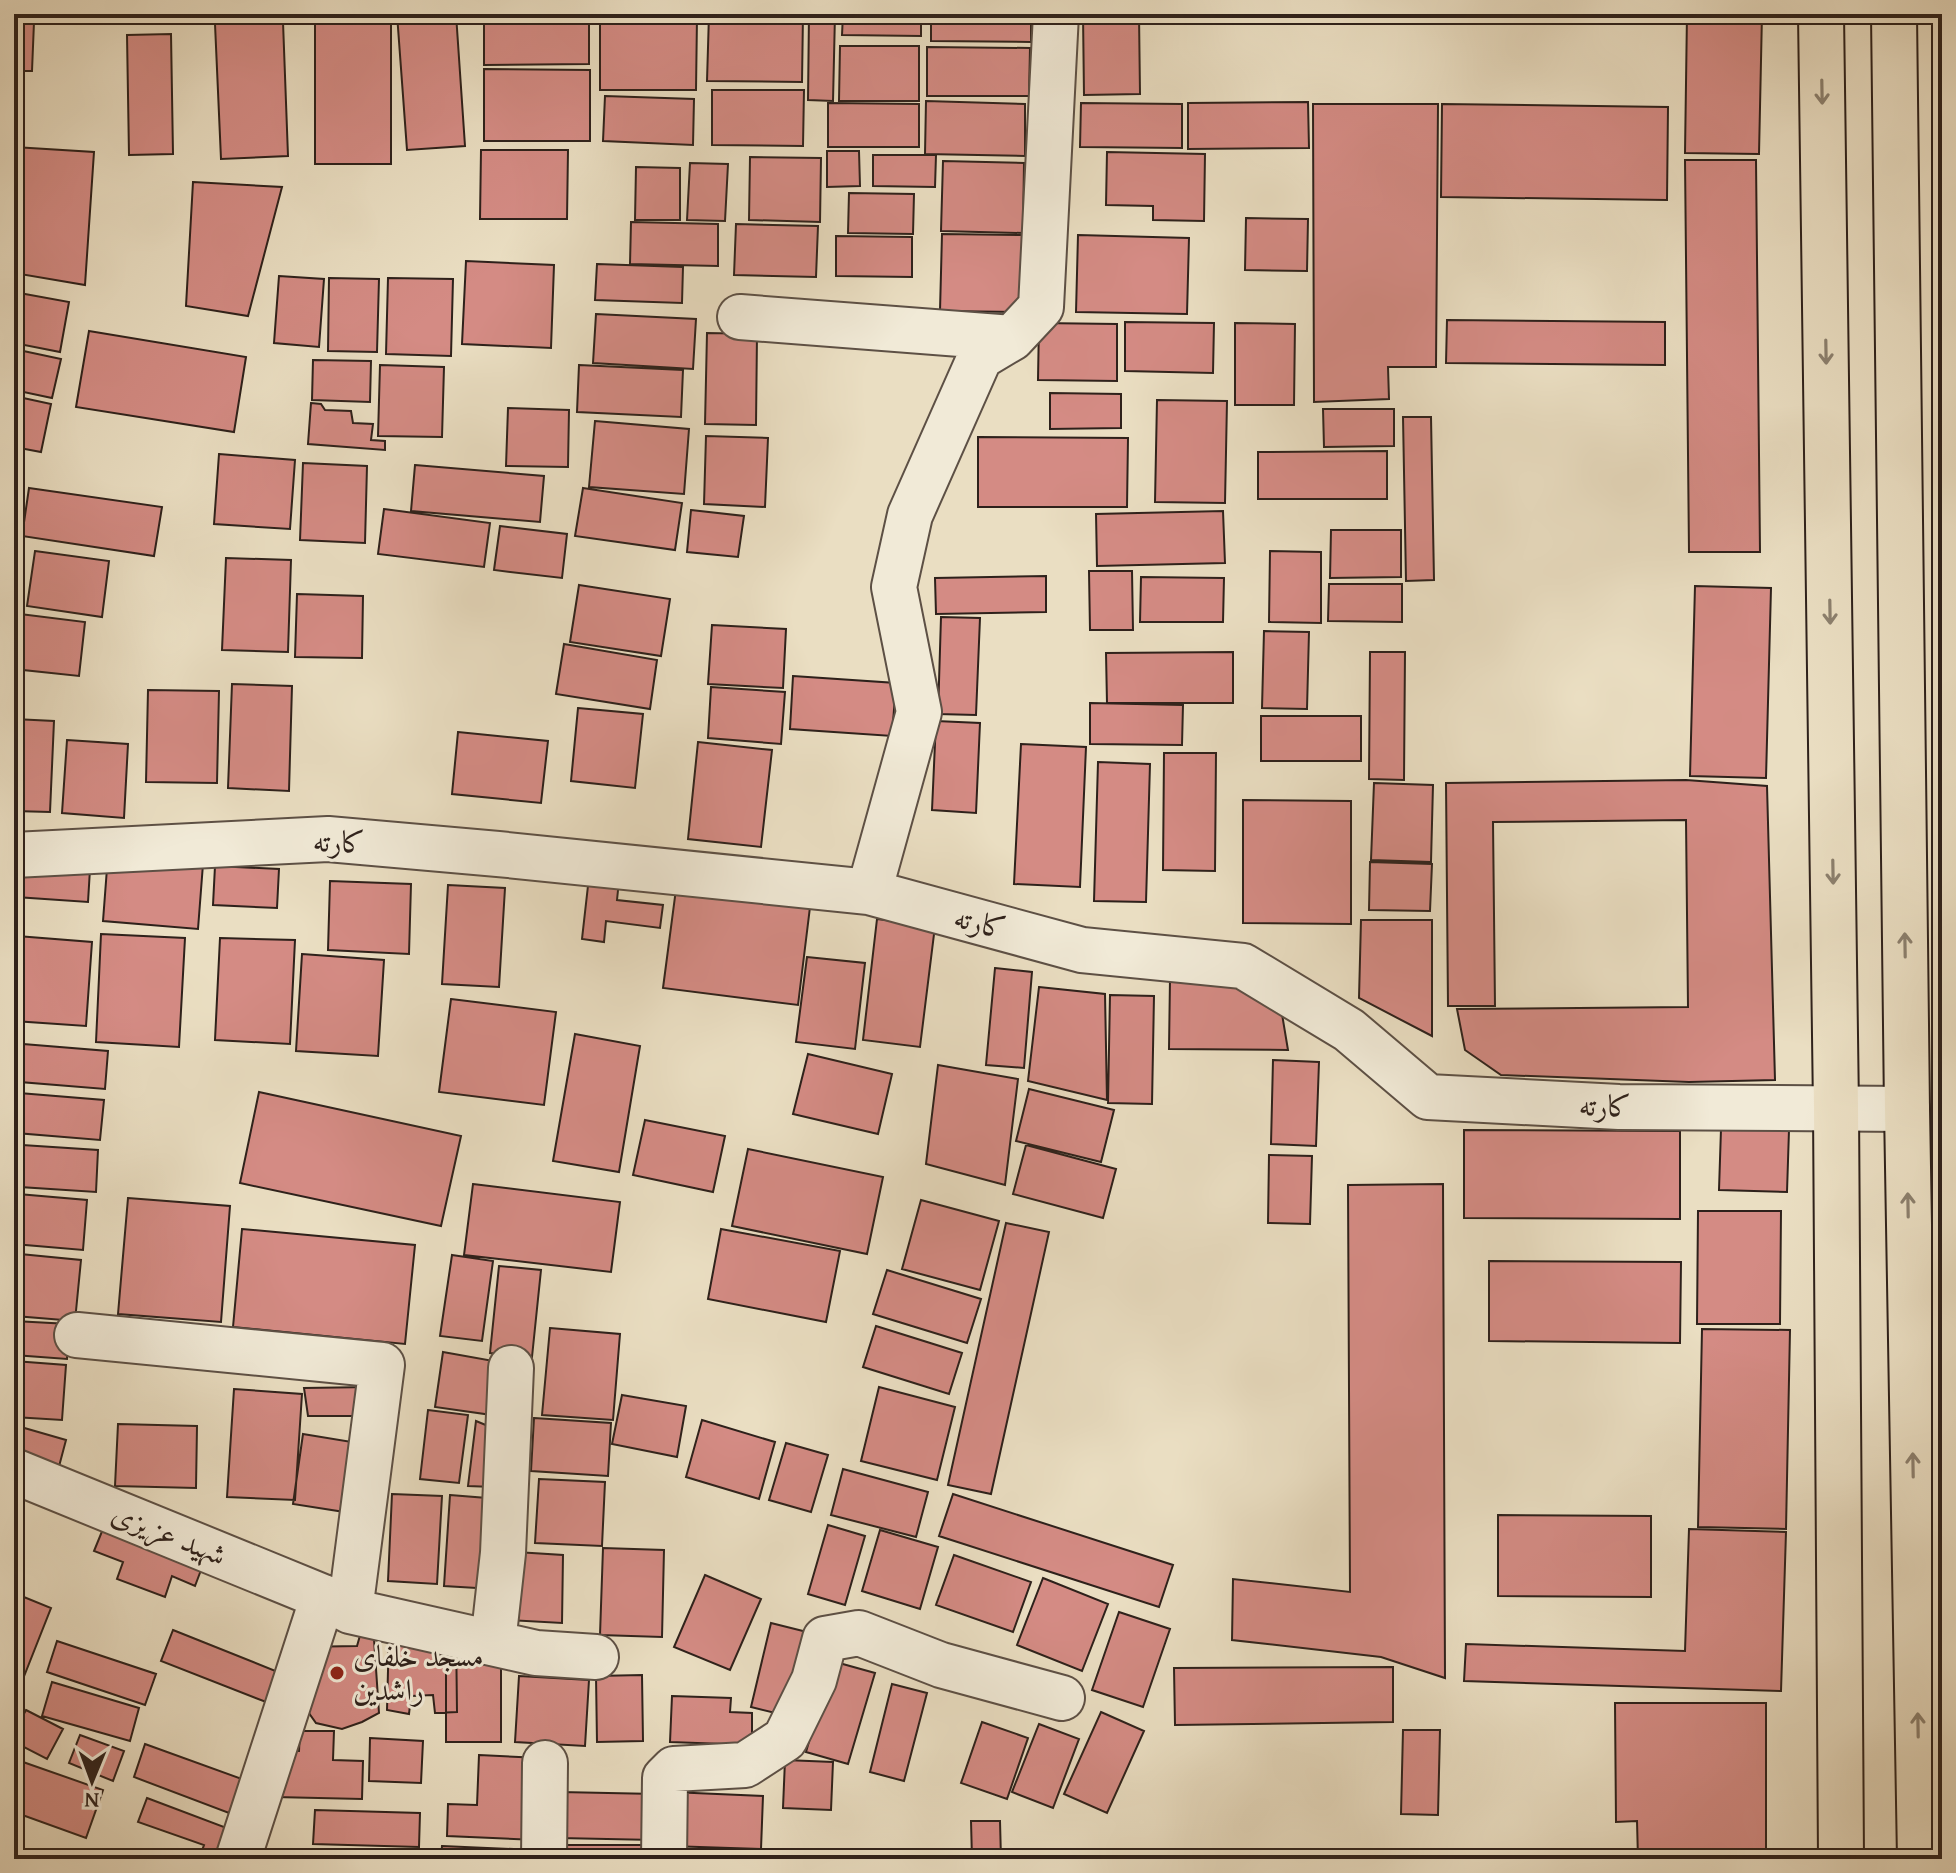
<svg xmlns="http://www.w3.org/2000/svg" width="1956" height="1873" viewBox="0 0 1956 1873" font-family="'Gentium Book Plus',Amiri,serif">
<rect width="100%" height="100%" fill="#eadec2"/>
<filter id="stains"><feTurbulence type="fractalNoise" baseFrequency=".0025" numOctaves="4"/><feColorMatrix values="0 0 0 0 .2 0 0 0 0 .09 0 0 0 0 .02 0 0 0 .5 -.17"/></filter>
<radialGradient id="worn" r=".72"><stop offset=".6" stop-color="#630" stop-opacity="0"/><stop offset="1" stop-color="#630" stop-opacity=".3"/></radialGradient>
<path fill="#d48b84" stroke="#2e211b" stroke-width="2" d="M315,14h76v150h-76z
M397,14h59l9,132 -58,4z
M484,14h105v50l-105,1z
M709,14h94l-1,68 -95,-1z
M809,14h26l-2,87 -25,-1z
M843,14h78v22l-79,-1z
M931,14h100v28l-100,-1z
M1083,14h56l1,80 -56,1z
M1687,14h75l-3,140 -74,-1z
M600,16l97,1 -1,73h-96z
M14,21l20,1 -2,49h-18z
M283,22l5,134 -67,3 -6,-135z
M171,34l2,120 -44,1 -2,-120z
M840,46h79v55h-80z
M927,47l103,1 -1,48h-102z
M484,69l106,1v71h-106z
M712,90h92l-1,56 -91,-1z
M605,96l89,3 -1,46 -90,-4z
M926,101l99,3v52l-100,-2z
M1308,102l1,46 -121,1v-46z
M828,103l91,1v43h-91z
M1081,103l101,1v44l-102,-1z
M1313,104h125l-2,263h-48l1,32 -75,3z
M1442,104l226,3 -1,93 -226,-3z
M14,147l80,5 -9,133 -71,-12z
M481,150h87l-1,69h-87z
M827,151h32l1,35 -33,1z
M1107,152l98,2 -1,67 -51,-1v-14l-47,-1z
M873,155h63l-1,32 -62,-1z
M750,157l71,1 -1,64 -71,-2z
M1685,160h71l4,392h-71z
M943,161l81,2 -1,70 -82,-2z
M690,163l38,1 -3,57 -38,-1z
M636,167l44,1v52h-45z
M193,182l89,5 -34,129 -62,-10z
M849,193l65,1 -1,40 -65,-1z
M1246,218l62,1 -1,52 -62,-1z
M631,222l87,2v42l-88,-2z
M736,224l82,2 -2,51 -82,-2z
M942,234l81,1 -2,77 -81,-1z
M1078,235l111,3 -2,76 -111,-2z
M836,236l76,1v40l-76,-1z
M466,261l88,4 -3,83 -89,-4z
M597,264l86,3 -1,36 -87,-3z
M279,276l45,3 -5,68 -45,-4z
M329,278l50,1 -2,73 -49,-1z
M388,278l65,1 -2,77 -65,-2z
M14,292l55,10 -9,50 -46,-9z
M596,314l100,5 -3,50 -100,-6z
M1447,320l218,2v43l-219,-2z
M1125,322l89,1 -1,50 -88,-2z
M1039,323l78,1v57l-79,-1z
M1235,323l60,1 -1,81h-59z
M89,331l157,26 -12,75 -158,-25z
M707,333l50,1 -1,91 -51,-1z
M14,349l47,10 -9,39 -38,-8z
M313,360l58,1 -1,41 -58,-2z
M380,365l64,2 -2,70 -64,-1z
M579,365l104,5 -2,47 -104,-5z
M1050,393l71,1v34l-71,1z
M14,396l37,8 -10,48 -27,-5z
M1157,400l70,1 -2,102 -70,-1z
M311,403l10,1 4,6 26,1 2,12 20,1 -2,16 14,1v9l-77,-6z
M508,408l61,2 -1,57 -62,-1z
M1323,409h71v37l-70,1z
M1403,417h28l3,163 -28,1z
M595,421l94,8 -5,65 -95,-7z
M706,436l62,2 -3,69 -61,-3z
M978,437l150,1 -1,69h-149z
M1387,451v48h-129v-47z
M219,454l76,6 -5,69 -76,-5z
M303,463l64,3 -2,77 -65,-3z
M415,465l129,11 -4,46 -129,-11z
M29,488l133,19 -8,49 -132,-20z
M583,488l99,15 -7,47 -100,-14z
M384,509l106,14 -6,44 -106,-13z
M691,510l53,6 -6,41 -51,-5z
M1223,511l2,52 -128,3 -1,-52z
M500,526l67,8 -5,44 -68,-8z
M1331,530h70v47l-71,1z
M35,551l74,10 -7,56 -75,-11z
M1270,551l51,1v71l-52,-1z
M226,558l65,2 -3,92 -66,-2z
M1089,571h43l1,59h-43z
M1046,576v36l-110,2 -1,-36z
M1141,577l83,1 -1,44h-83z
M1329,584h73v38l-74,-1z
M579,585l91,14 -9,57 -91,-14z
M1695,586l76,2 -5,190 -76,-2z
M297,594l66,2 -1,62 -67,-1z
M20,614l65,8 -6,54 -65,-7z
M941,617l39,1 -4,97 -38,-1z
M712,625l74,4 -3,59 -75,-4z
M1264,631l45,1 -2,77 -45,-1z
M564,644l93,16 -7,49 -94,-15z
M1233,652v51h-126l-1,-50z
M1370,652h35l-1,128 -35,-1z
M793,676l103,7 -4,53 -102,-7z
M232,684l60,2 -3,105 -61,-3z
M711,687l74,5 -4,52 -73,-6z
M148,690l71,1 -2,92 -71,-1z
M1090,703l93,2 -1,40 -92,-1z
M578,708l65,6 -8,74 -64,-7z
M1261,716h100v45h-100z
M14,719l40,2 -4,91 -36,-1z
M936,721l44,2 -4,90 -44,-3z
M458,732l90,9 -7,62 -89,-9z
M67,740l61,4 -4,74 -62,-5z
M698,742l74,8 -11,97 -73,-8z
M1021,744l65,3 -6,140 -66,-3z
M1164,753h52l-1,118 -52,-1z
M1098,762l52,2 -4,138 -52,-1z
M1686,780l81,6 8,294 -86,2 -188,-7 -36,-25 -8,-41 231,-2 -2,-187 -193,2 2,184h-47l-2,-223z
M1374,783l59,2 -2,77 -60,-2z
M1243,800l108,1v123l-108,-1z
M108,855l95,9 -5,65 -95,-8z
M1370,862l62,2 -2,47 -61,-1z
M18,865l72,4 -2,33 -72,-5z
M215,866l64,3 -2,39 -64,-3z
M590,868l30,3 -3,29 46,5 -3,23 -54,-7 -2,21 -22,-3z
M330,881l81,3 -2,70 -81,-4z
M448,885l57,3 -6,99 -57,-3z
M676,889l134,18 -12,98 -135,-17z
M877,919l58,7 -15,121 -57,-7z
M1361,920h71v116l-73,-38z
M101,934l84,4 -6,109 -83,-5z
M17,936l75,6 -6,84 -72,-5v-52z
M220,938l75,2 -5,104 -75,-4z
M302,954l82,6 -6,96 -82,-5z
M807,957l58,6 -10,86 -59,-7z
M995,968l37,4 -8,96 -38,-3z
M1170,979l90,6 20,17 8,48 -119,-1z
M1039,987l66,7 2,106 -79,-19z
M1110,995l44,1 -2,108 -44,-1z
M451,999l105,13 -12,93 -105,-13z
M575,1034l65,12 -21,126 -66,-11z
M23,1044l85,7 -3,38 -85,-7z
M808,1054l84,20 -14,60 -85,-20z
M1273,1060l46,2 -3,84 -45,-2z
M938,1065l80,14 -13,106 -79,-21z
M1029,1089l85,21 -13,52 -85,-21z
M259,1092l202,44 -20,90 -201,-43z
M19,1093l85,7 -4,40 -84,-7z
M645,1120l80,16 -12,56 -80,-17z
M1721,1129l68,1 -2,62 -68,-2z
M1464,1130l216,1v88l-216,-1z
M22,1145l76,5 -2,42 -76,-5z
M1026,1145l90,24 -13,49 -90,-24z
M748,1149l135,28 -16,77 -135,-28z
M1269,1155l43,1 -2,68 -42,-1z
M473,1184l147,18 -9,70 -147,-17z
M1443,1184l2,494 -64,-21 -149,-17 1,-61 117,13 -2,-407z
M18,1194l69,6 -4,50 -69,-6z
M128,1198l102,8 -9,116 -103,-8z
M921,1200l78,21 -19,69 -78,-21z
M1698,1211h83l-1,113h-83z
M1006,1223l43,9 -58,262 -43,-9z
M242,1229l173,16 -10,99 -172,-17z
M721,1229l119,22 -14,71 -118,-23z
M20,1254l61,6 -6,61 -60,-5z
M452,1255l41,6 -11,80 -42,-5z
M1489,1261l192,1 -1,81 -191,-2z
M499,1266l42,4 -9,87 -42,-4z
M887,1270l94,29 -14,44 -94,-29z
M14,1321l55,3 -2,35 -53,-4z
M876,1326l86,27 -13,41 -86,-27z
M550,1328l70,6 -7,86 -71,-5z
M1702,1329l88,1 -4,199 -88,-2z
M443,1352l56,10 -7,53 -57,-8z
M14,1361l52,4 -4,55 -48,-3z
M371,1387l-6,29h-57l-4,-28z
M879,1387l76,20 -18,73 -76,-19z
M234,1389l68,5 -7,106 -68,-3z
M622,1395l64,11 -9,51 -65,-13z
M428,1410l40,5 -9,68 -39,-4z
M534,1418l77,5 -3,53 -77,-5z
M702,1420l73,22 -16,57 -73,-22z
M476,1421l17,7v59l-25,-1z
M118,1424l79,2 -1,62 -81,-2z
M14,1425l52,15 -9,34 -43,-12z
M303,1434l61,10 -13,69 -58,-9z
M786,1443l42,12 -17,57 -42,-12z
M843,1469l85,23 -12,45 -85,-22z
M539,1479l66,3 -3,64 -67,-3z
M392,1494l50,2 -5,88 -49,-3z
M953,1494l220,71 -14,42 -220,-71z
M450,1495l49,4 -6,90 -49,-3z
M1498,1515l153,1v81l-153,-1z
M105,1524l99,38 -9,24 -23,-10 -7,21 -48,-18 6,-17 -29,-11z
M828,1525l37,11 -20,69 -37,-11z
M1689,1529l97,3 -5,159 -317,-10 2,-37 219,7z
M880,1530l58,17 -18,62 -58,-18z
M603,1548l61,2 -2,87 -62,-2z
M516,1552l47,3 -1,68 -56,-3z
M954,1555l77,27 -18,50 -77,-27z
M705,1575l56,24 -31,71 -56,-23z
M1043,1578l65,26 -26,67 -65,-26z
M14,1593l37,15 -32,81 -5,-2z
M1119,1612l51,17 -27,78 -51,-17z
M771,1623l40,10 -19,84 -41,-10z
M456,1628l1,84 -22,1 -2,-18 -22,1 -2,18 -22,-4 2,-79z
M173,1630l105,42 -12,30 -105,-41z
M361,1632l13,7 5,74 -17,9 -20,7 -26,-6 -17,-24 -1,-52 59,-1z
M57,1641l99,33 -11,31 -98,-33z
M446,1658h55v84h-55z
M832,1661l43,12 -27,91 -42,-12z
M1393,1667v55l-218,3 -1,-57z
M642,1675l1,66 -46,1 -1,-66z
M519,1676l70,4 -4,66 -70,-4z
M52,1682l87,26 -9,33 -88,-25z
M892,1684l35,9 -23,88 -34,-9z
M672,1696l59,2 -1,14 22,1v32l-82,-3z
M1615,1703h151v156h-128l-1,-38 -21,1z
M26,1710l37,19 -16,30 -33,-17v-10z
M1101,1712l43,19 -37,82 -43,-19z
M982,1722l46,16 -21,61 -46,-16z
M1039,1724l40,15 -26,69 -41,-16z
M1403,1730h37l-2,85 -37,-1z
M300,1731h34l-1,29 30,1 -1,38 -87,-2 1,-47 23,1z
M80,1735l44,16 -11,30 -44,-18z
M370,1738l53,3 -2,42 -52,-2z
M145,1744l97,35 -13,34 -95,-36z
M479,1755l61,3 -4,82 -89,-4 1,-32 29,1z
M785,1760l48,2 -2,48 -48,-2z
M23,1762l80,28 -17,48 -72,-26v-24z
M560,1792l96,2 -1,46 -96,-2z
M671,1792l92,4 -2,53 -92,-3z
M147,1798l85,32 -11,29h-22l5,-14 -66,-23z
M315,1810l105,3 -1,34 -106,-3z
M971,1821h29l1,38h-29z
M555,1845h106v14h-106z
M442,1846l94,4v9h-95z
M676,1850l69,3v6h-70z
M1100,1855v4h-32v-2z"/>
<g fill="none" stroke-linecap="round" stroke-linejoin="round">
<g stroke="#5d5045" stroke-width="48">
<path id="minor" d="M740,317l272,21
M14,855l314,-16 170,15 371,38 213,58 161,16 106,64 79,67 191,10 288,2
M869,892l50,-180 -25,-125 16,-72 70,-158 32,-19 29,-31 15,-293
M77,1335l305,30 -32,246
M14,1471l309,126 27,14 186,42 60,4
M493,1643l10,-90 8,-185
M238,1859l85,-262
M544,1859l1,-96
M664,1859l1,-81 9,-9 71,-4 40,-26 29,-59 11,-41 34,-6 82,32 121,33"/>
</g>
<g stroke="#2e211b" stroke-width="48">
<path id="major" d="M1821,14l15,1094 5,751
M1894,14l13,1095 13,750"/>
</g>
<use href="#minor" stroke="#f1ead7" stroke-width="44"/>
<use href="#major" stroke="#eadec2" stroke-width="44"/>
</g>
<defs><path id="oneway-shaft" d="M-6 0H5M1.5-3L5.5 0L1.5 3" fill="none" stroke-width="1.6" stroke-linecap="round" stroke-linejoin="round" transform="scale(2)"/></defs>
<g stroke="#8c806e">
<use href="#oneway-shaft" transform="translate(1822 92) rotate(89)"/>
<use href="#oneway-shaft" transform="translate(1826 352) rotate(89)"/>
<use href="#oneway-shaft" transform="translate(1830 612) rotate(89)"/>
<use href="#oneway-shaft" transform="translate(1833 872) rotate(89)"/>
<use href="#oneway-shaft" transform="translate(1905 945) rotate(-91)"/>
<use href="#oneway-shaft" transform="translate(1908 1205) rotate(-91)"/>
<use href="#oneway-shaft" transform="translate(1913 1465) rotate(-91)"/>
<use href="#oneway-shaft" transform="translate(1918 1725) rotate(-91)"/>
</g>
<circle fill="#8f2418" stroke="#f1ead7" stroke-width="3" cx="337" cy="1673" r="8"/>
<g text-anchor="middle" stroke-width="6" stroke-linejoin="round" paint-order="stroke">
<g font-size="30" fill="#2e211b" stroke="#f1ead7">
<text transform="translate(339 842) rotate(2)" y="10">کارته</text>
<text transform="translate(980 923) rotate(15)" y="10">کارته</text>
<text transform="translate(1605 1106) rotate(2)" y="10">کارته</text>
<text transform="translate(169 1534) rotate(22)" y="10">شهید عزیزی</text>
</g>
<g font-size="30" fill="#2e211b" stroke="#f1ead7" text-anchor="start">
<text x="353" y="1666">مسجد خلفای<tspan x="353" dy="34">راشدین</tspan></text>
</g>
</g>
<rect width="1956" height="1873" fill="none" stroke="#eadec2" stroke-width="48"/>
<rect x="16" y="16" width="1924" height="1841" fill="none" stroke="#2e211b" stroke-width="4"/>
<rect x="24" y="24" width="1908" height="1825" fill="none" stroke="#2e211b" stroke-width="2"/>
<g transform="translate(92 1781) rotate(181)" stroke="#f1ead7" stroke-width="6" paint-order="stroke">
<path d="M0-6L14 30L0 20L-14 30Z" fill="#2e211b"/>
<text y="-12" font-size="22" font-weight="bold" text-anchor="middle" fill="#2e211b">N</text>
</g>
<rect width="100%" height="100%" filter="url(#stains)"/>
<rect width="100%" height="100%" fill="url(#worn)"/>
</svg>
